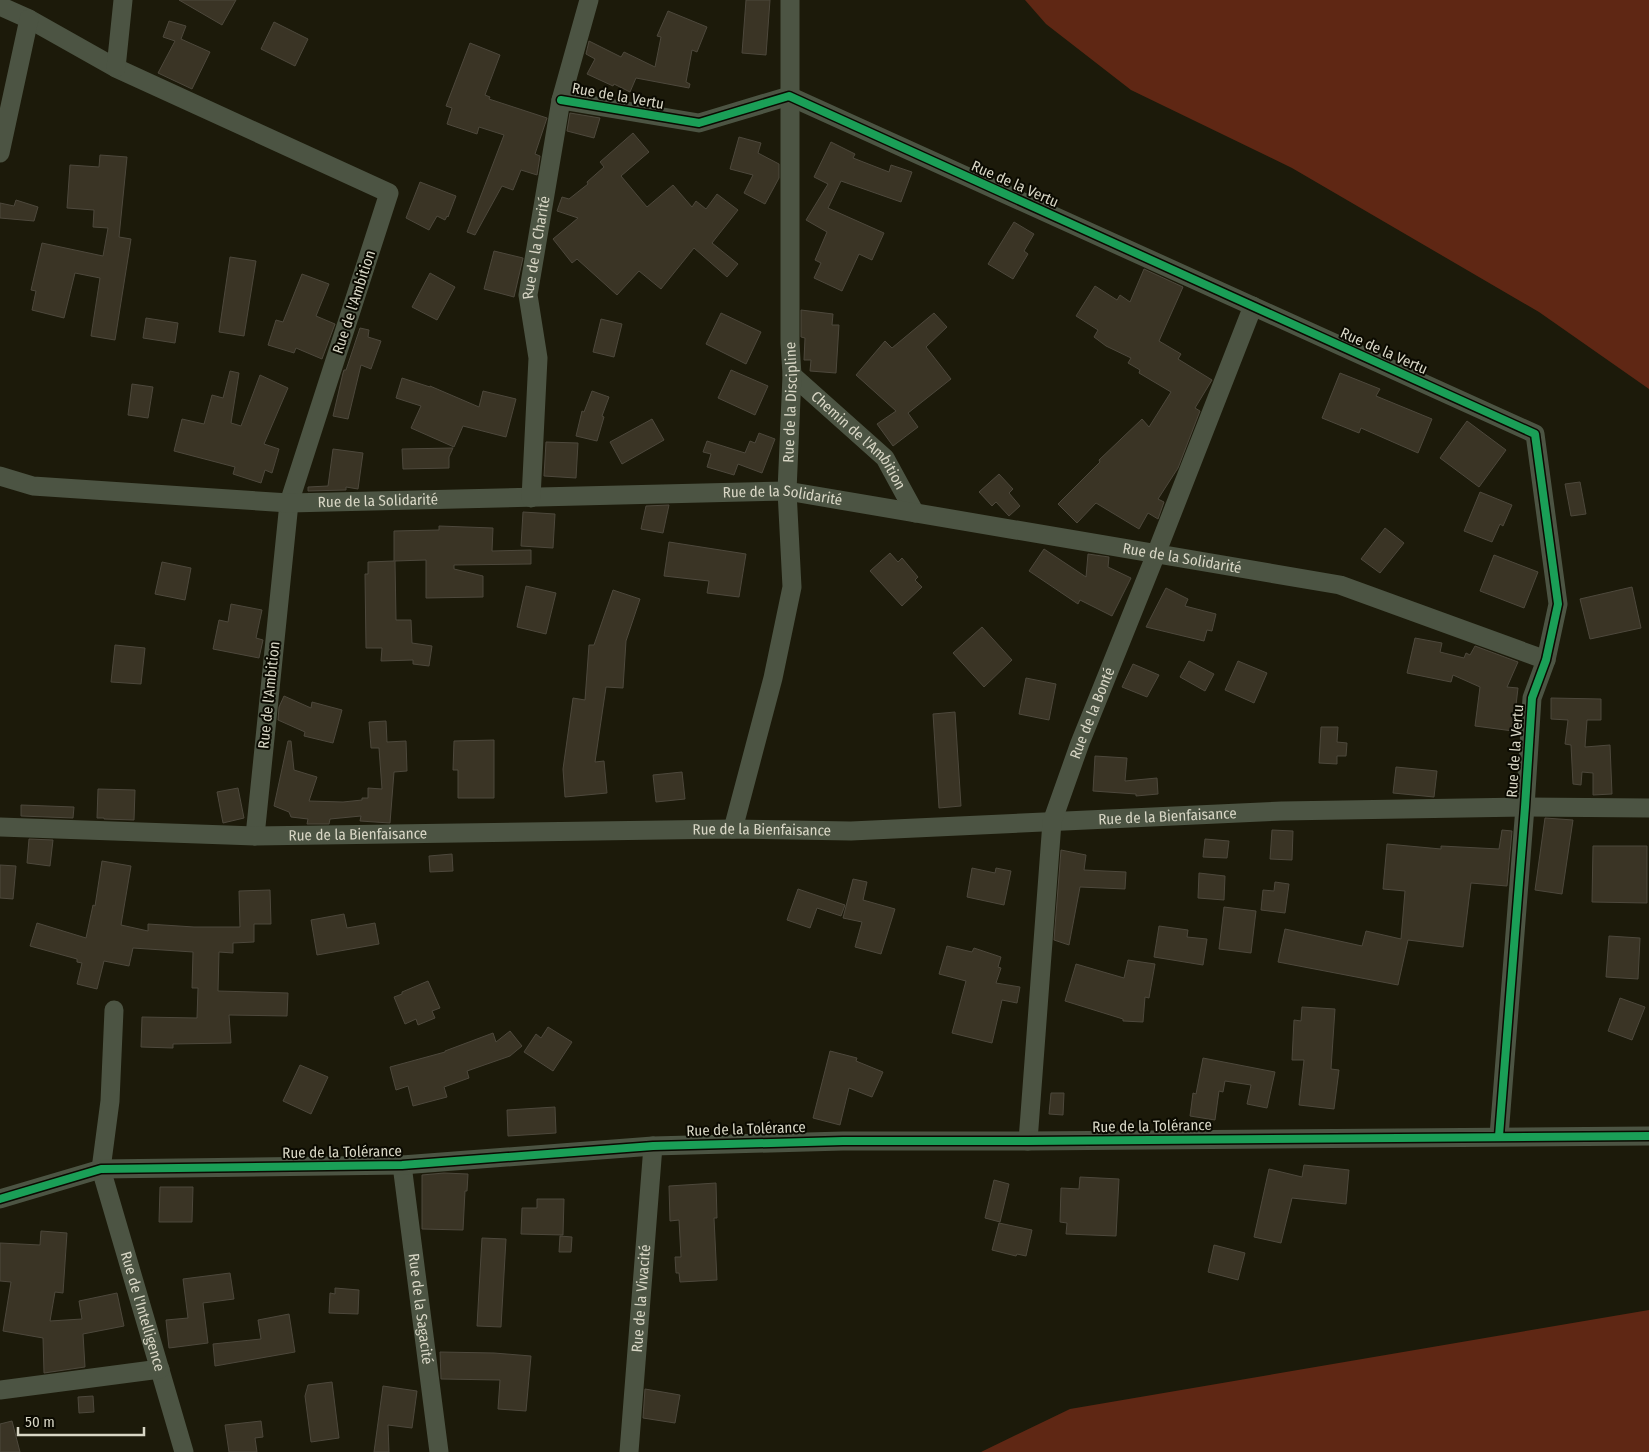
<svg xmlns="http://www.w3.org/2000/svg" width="1649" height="1452" viewBox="0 0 1649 1452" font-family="'Fira Sans Condensed',sans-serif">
<rect width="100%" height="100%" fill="#1c1a0a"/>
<path fill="#5f2714" d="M1025,0h624v389l-110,-77 -247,-144 -161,-78 -85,-66z
M1649,1310v142h-668l89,-43z"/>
<path fill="#3a3425" stroke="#4d483c" d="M179,0h57l-14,25z
M746,0h24l-4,55 -24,-2z
M668,11l39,16 -10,25 -5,-2 -6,32 4,2 -1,4 -53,-10 -6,14 -16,-8 -1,2 -26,-12 8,-15 -9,-5 3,-13 32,16 3,-5 31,15 6,-30 -4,-1z
M169,21l17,5 -5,13 29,13 -18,37 -34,-16 17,-32 -12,-4z
M274,22l34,17 -13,27 -34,-17z
M470,43l30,12 -15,40 5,2 -1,2 58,19 -12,36 5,2 -3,19 -16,-5 -8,20 -11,-4 -27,49 -8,-3 37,-97 -25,-8 -2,7 -30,-10 5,-16 -6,-2z
M570,113l30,5 -6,20 -27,-7z
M633,133l16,19 -28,24 26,31 26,-22 19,22 4,-6 10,8 11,-15 21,16 -26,33 26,21 -11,13 -33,-29 -33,41 -22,-18 -22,24 -40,-36 -5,4 -19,-24 25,-21 -21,-7 5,-14 7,2 19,-15 -1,-2 17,-15 -4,-5z
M739,137l22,6 -3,10 21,11v14l-14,26 -21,-11 9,-18 -23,-6z
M831,142l24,12 -2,4 36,14 2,-7 21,7 -11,30 -60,-21 -13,27 56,25 -12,27 -13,-6 -17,37 -28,-13 7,-15 -6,-3 12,-28 -21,-12 22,-36 -14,-7z
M100,155l27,2 -8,80 12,2 -16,101 -24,-4 9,-58 -25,-5 -11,45 -32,-8 4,-19 -5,-1 11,-47 61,13 5,-28 -15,-1 1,-17 -27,-2 3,-43 29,2z
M420,182l36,14 -8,21 -1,-1 -2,4 -8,-4 -8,14 -23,-12z
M16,200l22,7 -4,14 -34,-3v-15l14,3z
M1014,222l20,12 -10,17 4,3 -15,25 -25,-15z
M494,251l29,7 -9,39 -30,-8z
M230,257l26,4 -12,75 -25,-4z
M1144,269l39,18 -24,54 22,13 -3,5 34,21 -17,28 5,3 -22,57 -20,31 6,3 -6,17 -10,-6 -9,16 -43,-26 -19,20 -19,-19 42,-42 -1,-2 43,-41 7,8 22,-35 -32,-19 1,-3 -12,-7 3,-5 -25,-12 -12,-9 4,-7 -22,-14 19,-30 22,14 3,-5 10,7z
M430,273l25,14 -18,33 -25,-13z
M302,274l27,10 -13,32 19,8 -13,35 -26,-11 -2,5 -26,-8 8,-25 7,2z
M801,310l32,4 -1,11h7l-3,48 -26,-2 1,-11h-7l1,-22 -4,-1z
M721,313l40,19 -15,32 -40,-20z
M934,313l13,14 -21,20 25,32 -43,34 10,14 -25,19 -16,-22 19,-13 -40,-36 29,-34 7,7z
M146,318l32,5 -3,20 -32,-5z
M601,319l21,5 -8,33 -21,-5z
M360,328l9,2 -1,7 13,4 -10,28 -10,-4 -13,54 -15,-3 10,-43 1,-3h2z
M731,370l37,16 -13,29 -37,-17z
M230,371l9,2 -8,50 10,3 19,-51 28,13 -24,56 15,5 -7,24 -7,-3 -4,13 -28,-9 2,-7 -61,-16 8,-32 22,5 8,-29 11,3z
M1340,373l40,16 -4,7 56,23 -14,34 -57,-25 -2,5 -37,-15z
M402,378l28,9v-1l49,21 4,-16 33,8 -10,38 -43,-11 -9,21 -43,-19 10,-22 -25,-8z
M132,384l21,3 -5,31 -20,-3z
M592,391l17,6 -7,19 2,1 -7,24 -21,-5 6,-25 2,1z
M652,419l12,21 -42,24 -12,-22z
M1467,421l39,29 -27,37 -39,-29z
M759,433l16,6 -13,34 -24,-9 -4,11 -27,-8 4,-13 -8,-2 4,-11 38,12 5,-12 5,2z
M546,442l32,1 -2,35 -32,-2z
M453,448l-4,9v11l-46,1 -1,-20z
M333,449l30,4 -5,36 -12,-2v3l-38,1v-4l20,-1z
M999,474l14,15 -4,4 11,13 -11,10 -13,-14 -4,4 -13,-14z
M1580,482l6,32 -15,2 -6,-32z
M1480,492l32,13 -9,21 -3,-2 -8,18 -28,-11z
M669,505l-6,28 -22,-4 5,-23z
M523,512l32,2 -2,34 -32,-2z
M439,526l54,2 -1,23 39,-1v14l-77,1v4l29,7v21l-57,1v-38l-31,1 1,59h15l1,23 20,3 -3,20 -16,-2v-4l-32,1 1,-13h-16l-1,-74h3v-12l26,-1v-30l45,-1z
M1385,528l19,15 -24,30 -19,-14z
M669,542l77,12 -7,43 -32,-4 2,-12 -45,-5z
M1044,549l42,28 2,-23 21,3 -1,10 23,11 -19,38 -32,-16 -2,4 -49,-33z
M890,553l8,9 4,-4 16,19 -3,3 7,7 -20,19 -32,-35z
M1494,555l44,17 -14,36 -44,-17z
M162,562l29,6 -6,32 -30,-6z
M526,586l30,7 -10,41 -29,-7z
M1632,587l9,41 -51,11 -10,-40z
M1166,588l22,11 -3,7 31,8 -4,17 -5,-1 -3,11 -58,-14z
M613,590l27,9 -14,42 -3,47 -17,-1 -11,75 9,-1 3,32 -42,4 -2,-28 10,-71 12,2 4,-55h5z
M231,604l31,6 -6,28 7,2 -4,18 -46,-9 6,-29 9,2z
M982,627l30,33 -28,27 -31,-34z
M1415,638l27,5 -2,9 24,6 2,-5 4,2 5,-9 43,16 -11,25 11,1 -5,43 -38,-5 5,-39 -27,-12 -2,7 -44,-9z
M115,645l30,3 -4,36 -30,-2z
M1189,661l25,13 -9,17 -25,-14z
M1238,661l29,12 -13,30 -29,-13z
M1133,664l26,11 -12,22 -25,-10z
M1026,678l30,6 -7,36 -30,-6z
M284,696l27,12 1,-6 30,8 -9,33 -29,-7 1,-4 -27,-12 1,-13z
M1551,698l50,1v21h-14l-2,27 25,-2 2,49 -19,1v-22l-11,-1 -1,13 -8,-1 -2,-39 -6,-1 3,-24 -17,-1z
M955,712l6,94 -22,2 -6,-94z
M386,721l1,21 19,-1 1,30 -13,1 -4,51 -30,-2 1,-5 -31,3 -1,5h-22l1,-5 -17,-2 -2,-5 -15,-6 14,-65h3l3,29 23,7 -8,24 34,1 19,-2v-2h6v-10l14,1 -3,-41h-8l-2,-26z
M1321,727h17l-1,15 10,1 -1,13h-9v8l-18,-1z
M494,740v58h-36v-28h-5l1,-29z
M1095,756l32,2 -2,23 32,-3 1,16 -22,2v-2l-43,-3z
M1396,767l41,4 -3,26 -41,-4z
M682,772l3,27 -29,3 -3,-27z
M238,788l6,30 -21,5 -6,-31z
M98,789l37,1 -1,30 -30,-1v-1h-7z
M21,805l53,2 -1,11 -52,-2z
M1545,818l28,2 -11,74 -27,-4z
M1272,830l21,1 -1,29 -22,-1z
M1502,830l10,1 -5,55 -36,-3 -8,64 -55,-7 -10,45 -120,-23 7,-33 77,17 4,-15 35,8 4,-48 -22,-2 4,-45 54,5v-3l58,3z
M29,839l24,1 -3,26 -23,-3z
M1205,839l24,2 -2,17 -24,-1z
M1593,846h54v57l-55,-1z
M1061,850l25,5 -2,15 42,2 -1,17 -45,-2 -11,58 -15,-5z
M452,854l1,17 -23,1 -1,-16z
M102,861l29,5 -10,59 27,6v-7l46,3h46l-1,-36 31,-1 1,34h-17v18l-21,1v10l-14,-1 -1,39 70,2 -1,23 -58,-1 2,28 -58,1v4l-32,-1 1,-30 55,1 1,-30h-6l1,-36 -60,-4 -4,18 -25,-5 -7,28 -20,-5 5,-21 -5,-1v-3l-47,-13 7,-23 49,15 7,-33 2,1z
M0,865l16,1 -3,33 -13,-1z
M972,868l23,5 1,-5 15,3 -7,34 -37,-8z
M1199,873l26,3 -1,24 -26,-2z
M853,879l14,3 -4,18 32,9 -14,45 -26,-7 7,-25 -19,-4z
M1275,882l14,2 -4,29 -24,-3 2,-20 11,1z
M798,889l47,16 -4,11 -24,-8 -7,20 -23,-8z
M1224,907l32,4 -5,42 -32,-4z
M344,914l3,14 28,-5 4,21 -62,11 -6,-35z
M1159,926l29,4 -1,7 20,2 -4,26 -49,-8z
M1609,936l31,2 -2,41 -32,-2z
M947,946l25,6 2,-4 27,9 -3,10 3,1 -5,15 24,4 -3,16 -15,-3 -10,43 -40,-10 14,-52 -27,-7z
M1128,960l27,4 -6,34 -4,-1 -2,25 -20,-1v-2l-58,-18 11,-37 48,14z
M428,981l12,27 -8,3 3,7 -17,7 -2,-6 -11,5 -11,-27 8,-3v-2z
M1620,998l25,9 -13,33 -24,-9z
M1302,1007l33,2 -4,60 8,1 -5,39 -35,-4 5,-45h-12l2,-40 7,1z
M548,1027l24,15 -19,29 -29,-19 12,-18 5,4z
M510,1031l12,15 -12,10 -43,15 2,7 -25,9 3,10 -34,9 -5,-20 -12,4 -6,-23 55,-15v-1l48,-18 3,9z
M830,1051l27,7 -1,3 27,11 -11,25 -23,-9 -9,37 -27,-7z
M1203,1058l72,14 -8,36 -20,-4 4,-19 -26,-4 -2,11 -4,-1 -4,29 -25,-4 3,-23 3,1z
M300,1065l28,12 -17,37 -28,-13z
M1051,1093h13l-1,22 -14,-1z
M555,1107l1,26 -48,3 -1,-26z
M1304,1165l45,5 -3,34 -54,-6 -11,45 -27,-6 15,-68 33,8z
M444,1173l24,1 -1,17h-2l-2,39 -41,-1v-54z
M1080,1177l39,2 -3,57 -50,-2 1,-11 -7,-1 1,-34 18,1z
M994,1180l15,4 -9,38 -15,-4z
M716,1183l1,35h-3l3,62 -37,2 -1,-9h-3l-1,-16h6l-2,-37 -9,1 -1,-35z
M160,1187h33l-1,35h-33z
M537,1199h27l-1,36 -42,-1 1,-26h15z
M999,1223l33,7 -6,26 -9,-2 -1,2 -24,-6z
M41,1231l26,2 -4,60 -8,-1 -5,29 32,-2 -3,-18 38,-8 7,33 -41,8 2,33 -41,6 -1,-35 -40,-7 8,-49 -11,-1v-38l40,2z
M560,1236l12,1 -1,15h-12z
M482,1238l24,1 -5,88 -24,-1z
M1214,1245l31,8 -7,27 -30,-8z
M230,1273l4,26 -31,4 5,40 -39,5 -3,-28 22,-2 -5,-39z
M335,1288l24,2 -1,24 -29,-1 1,-20 5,1z
M289,1314l6,38 -80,14 -2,-22 48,-5 -3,-19z
M440,1352l54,1 37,3 -5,55 -28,-2 2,-29 -59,-1z
M332,1382l7,56 -28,4 -6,-46 3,-11z
M383,1386l34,5 -5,37 -24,-3 1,27h-15z
M645,1389l35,6 -5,28 -32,-5z
M93,1396l1,16 -15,1 -1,-16z
M12,1421l8,31h-20v-28z
M261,1421l2,16 -8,1 2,14h-28l-4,-27z"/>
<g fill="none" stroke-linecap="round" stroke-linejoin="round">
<g stroke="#4c5443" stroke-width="19">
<path d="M0,6l29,13 87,49 273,125 -100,310 -34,333"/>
<path d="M116,68l7,-68"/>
<path d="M561,100l138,23 90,-27 746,338 23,170 -12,56 -14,38 -7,109 -26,329"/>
<path d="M0,153l29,-134"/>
<path id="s1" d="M792,375l93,83 30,55"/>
<path id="s2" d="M0,476l33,10 256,17 498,-12 553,94 206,75"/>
<path id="s3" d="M531,498l7,-140 -10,-63 33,-195 28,-100"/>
<path id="s4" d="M0,827l255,9 478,-7 118,2 431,-20 243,-4 124,1"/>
<path id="s5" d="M733,829l40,-151 19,-91 -5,-96 5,-116 -2,-32v-343"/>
<path id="s6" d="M114,1010l-4,91 -9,68 83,283"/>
<path id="s7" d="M1028,1141l24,-319 28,-79 76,-189 97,-248"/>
<path id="s8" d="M402,1165l37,287"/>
<path d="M0,1199l101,-30 301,-4 251,-19 190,-5h185l621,-5"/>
<path d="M0,1390l160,-21"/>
<path id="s9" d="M629,1452l24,-306"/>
</g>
<g stroke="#0b0a01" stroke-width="11">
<path id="cycleway" d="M561,100l138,23 90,-27 746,338 23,170 -12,56 -14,38 -7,109 -26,329
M0,1199l101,-30 301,-4 251,-19 190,-5h185l621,-5"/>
</g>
<use href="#cycleway" stroke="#1a9f57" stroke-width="8"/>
</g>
<g text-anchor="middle" stroke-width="4" stroke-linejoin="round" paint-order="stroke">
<g font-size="15" fill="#d8d6c5" stroke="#0b0a01">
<text transform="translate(618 96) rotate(10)" y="5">Rue de la Vertu</text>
<text transform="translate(1015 184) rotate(24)" y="5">Rue de la Vertu</text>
<text dy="5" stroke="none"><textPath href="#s3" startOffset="252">Rue de la Charité</textPath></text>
<text transform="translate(354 302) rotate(-72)" y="5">Rue de l'Ambition</text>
<text transform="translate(1384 351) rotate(24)" y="5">Rue de la Vertu</text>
<text dy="5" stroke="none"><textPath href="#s5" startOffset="434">Rue de la Discipline</textPath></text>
<text dy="5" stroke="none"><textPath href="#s1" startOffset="94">Chemin de l'Ambition</textPath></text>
<text dy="5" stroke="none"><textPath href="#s2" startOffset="785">Rue de la Solidarité</textPath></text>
<text dy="5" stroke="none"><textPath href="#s2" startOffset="380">Rue de la Solidarité</textPath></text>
<text dy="5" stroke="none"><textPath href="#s2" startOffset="1190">Rue de la Solidarité</textPath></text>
<text transform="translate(269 695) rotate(-84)" y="5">Rue de l'Ambition</text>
<text dy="5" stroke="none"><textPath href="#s7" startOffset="436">Rue de la Bonté</textPath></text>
<text transform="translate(1515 751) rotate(-86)" y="5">Rue de la Vertu</text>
<text dy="5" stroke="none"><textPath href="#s4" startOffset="1168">Rue de la Bienfaisance</textPath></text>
<text dy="5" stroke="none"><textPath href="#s4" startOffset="762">Rue de la Bienfaisance</textPath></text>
<text dy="5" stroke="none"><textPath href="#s4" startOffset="358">Rue de la Bienfaisance</textPath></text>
<text transform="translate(1152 1126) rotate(-1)" y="5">Rue de la Tolérance</text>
<text transform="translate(746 1129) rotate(-2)" y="5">Rue de la Tolérance</text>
<text transform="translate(342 1152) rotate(-1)" y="5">Rue de la Tolérance</text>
<text dy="5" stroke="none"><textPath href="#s9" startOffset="154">Rue de la Vivacité</textPath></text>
<text dy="5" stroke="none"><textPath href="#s8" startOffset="145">Rue de la Sagacité</textPath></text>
<text dy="5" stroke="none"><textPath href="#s6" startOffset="308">Rue de l'Intelligence</textPath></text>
</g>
</g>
<path d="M18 1427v8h126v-8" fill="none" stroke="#d8d6c5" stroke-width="2.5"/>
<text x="25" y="1427" font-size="15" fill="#d8d6c5" stroke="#0b0a01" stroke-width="4" paint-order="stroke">50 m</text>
</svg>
